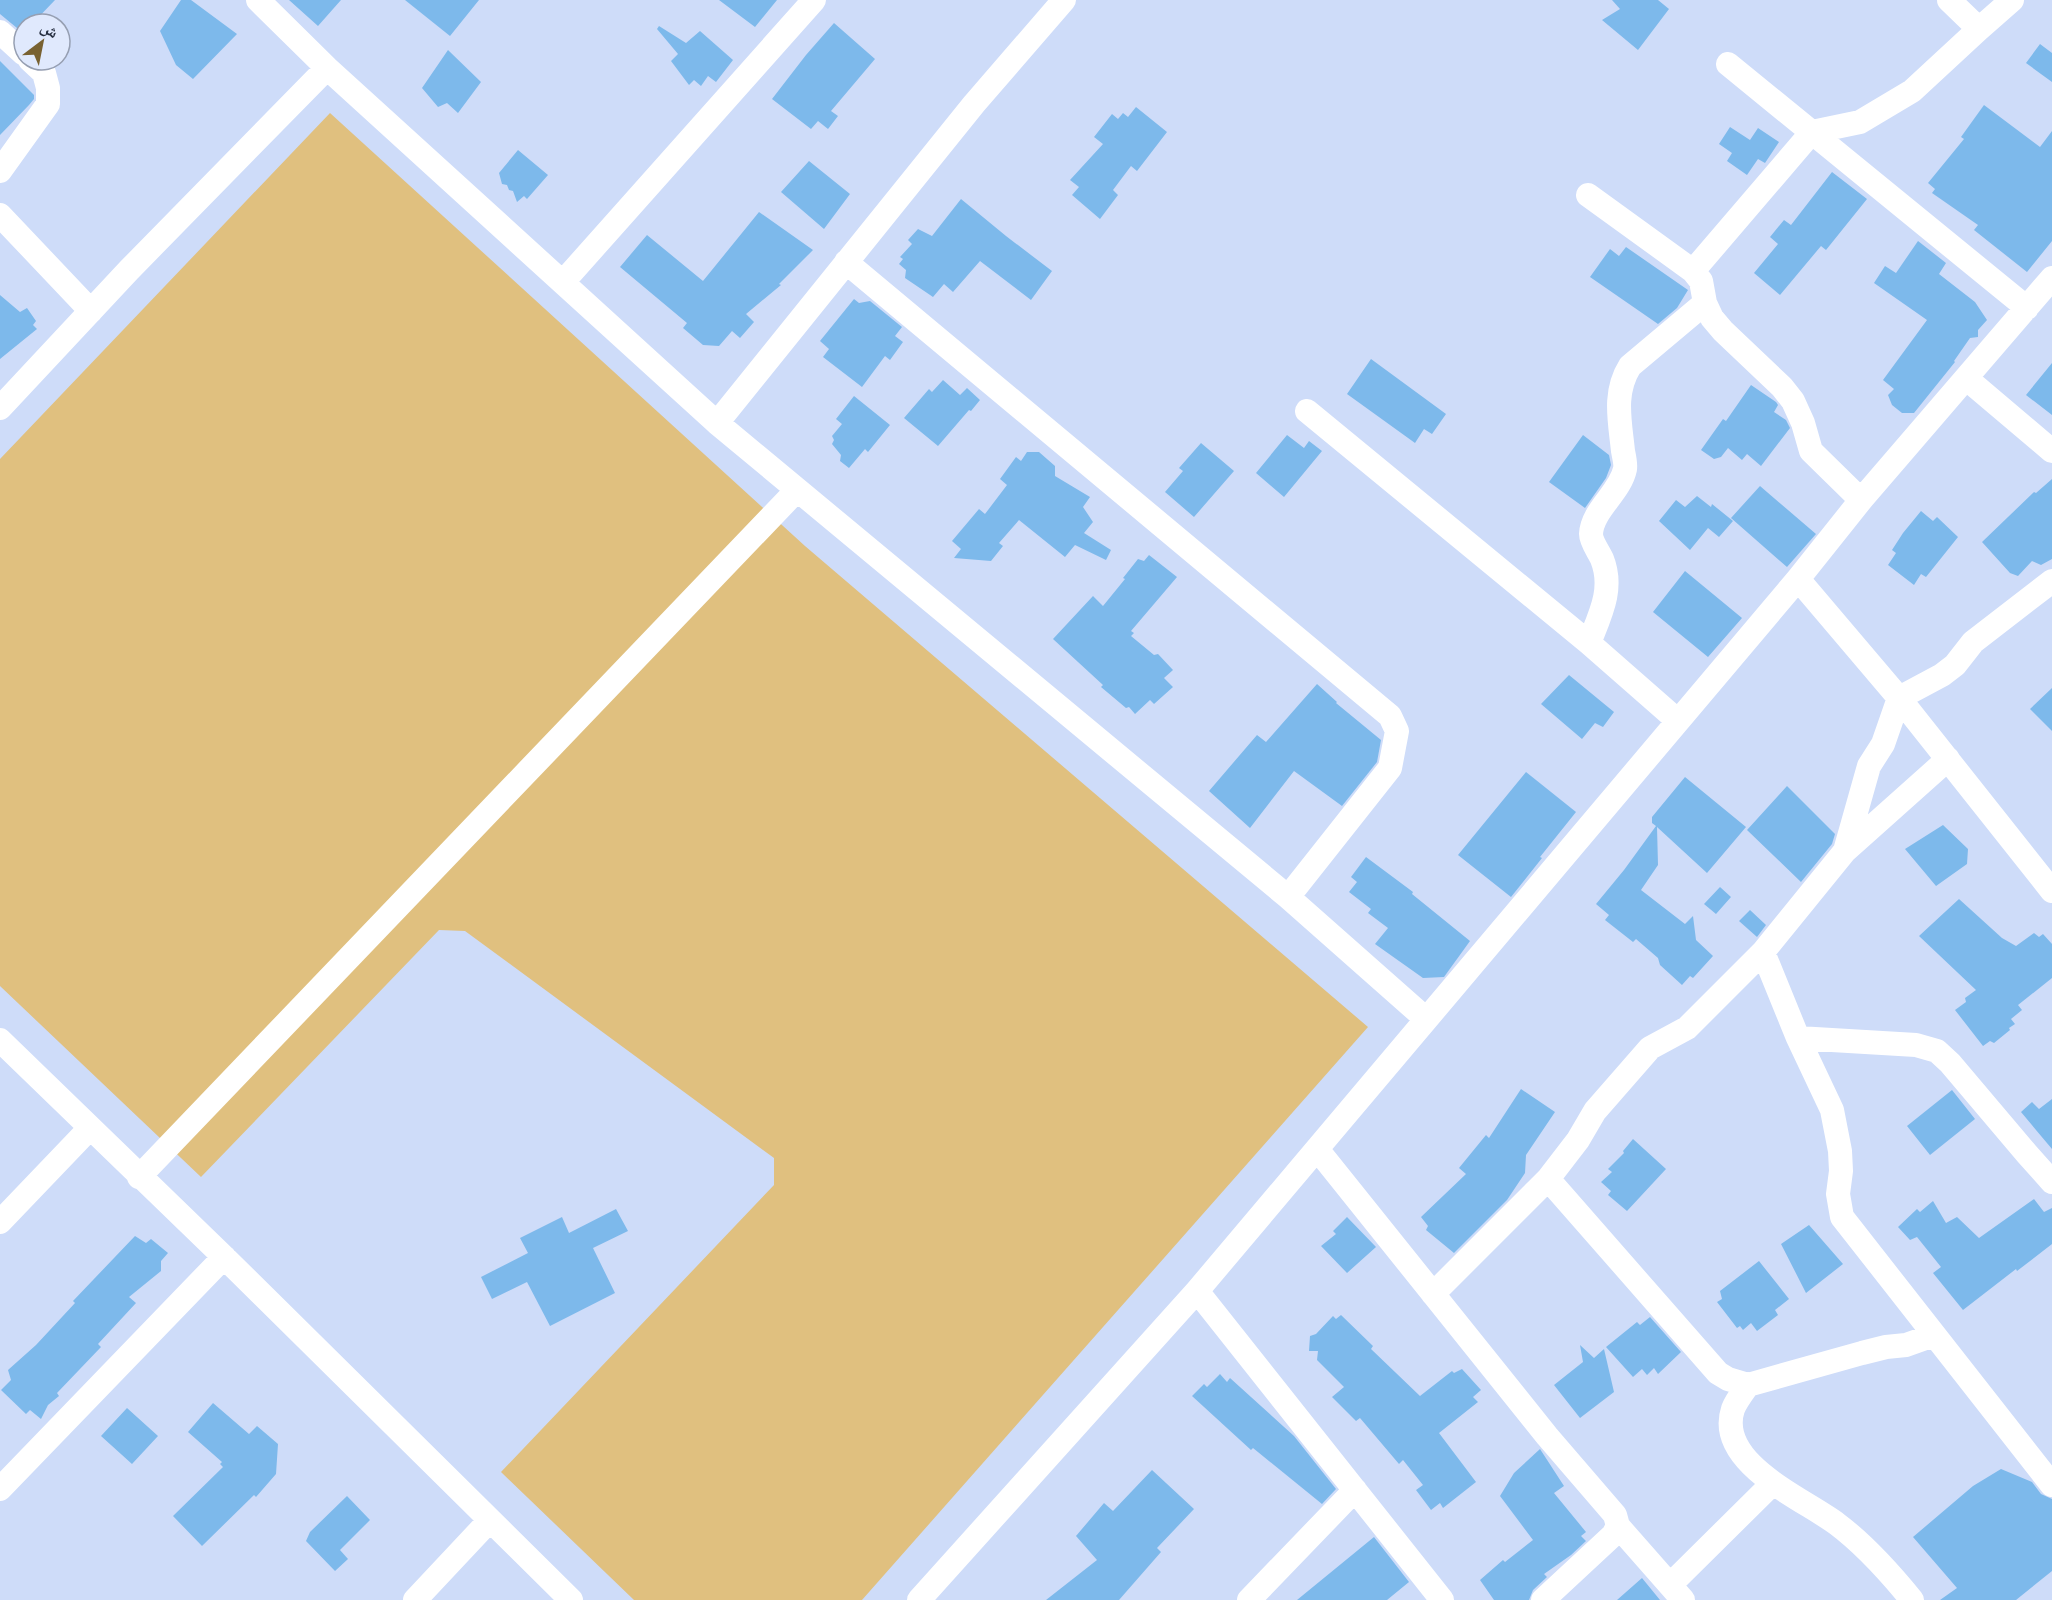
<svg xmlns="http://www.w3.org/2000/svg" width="2052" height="1600" viewBox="0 0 2052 1600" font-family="Figtree,'Noto Naskh Arabic',sans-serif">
<rect width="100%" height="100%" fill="#cedcf9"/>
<path fill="#e0c07f" d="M330,113l475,433 563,481 -506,573h-228l-133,-128 273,-287v-27l-309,-227 -26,-1 -238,247 -201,-191v-527z"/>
<path fill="#7db9eb" d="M0,0h55l-23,24h-8l-1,9 -23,-19z
M181,0h10l46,34 -44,45 -17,-14 -16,-34z
M289,0h52l-23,26z
M405,0h74l-29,36z
M719,0h58l-22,27z
M1612,0h46l11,9 -31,41 -36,-30 18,-11z
M834,23l41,36 -44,52 7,5 -10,13 -10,-8 -7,8 -39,-30 34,-44z
M659,26l27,17 14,-12 33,29 -17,22 -8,-6 -7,10 -7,-6 -5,5 -18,-24 7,-7 -21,-25z
M2040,44l12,9v29l-26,-19z
M448,50l33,32 -23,31 -11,-10 -9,4 -16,-19z
M0,61l34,34v4l-5,6 -29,30z
M1984,105l56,42 12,-16v110l-25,31 -53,-42 4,-5 -46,-32 3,-4 -7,-6 36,-44 -3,-2z
M1136,107l31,25 -30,39 -6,-5 -18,24 5,5 -18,24 -28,-24 7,-8 -9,-7 33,-36 -9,-7 18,-23 6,5 5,-6 5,4z
M1730,127l20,13 8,-12 21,14 -14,21 -7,-4 -11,16 -20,-14 5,-8 -13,-9z
M518,150l30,25 -21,24 -3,-3 -7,6 -4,-11 -4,-1 -2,-5 -5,-1 -3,-11z
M809,161l41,33 -26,35 -43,-37z
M1832,172l35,27 -41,51 -5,-4 -41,49 -26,-22 24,-29 -8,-7 14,-17 7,5z
M961,199l45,37 46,35 -21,29 -51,-39 -27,31 -9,-8 -11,13 -28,-19 1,-8 -7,-6 4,-5 -3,-2 12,-13 -4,-4 10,-11 14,7z
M759,212l54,38 -34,34 2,1 -35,29 8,8 -14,16 -8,-7 -13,15 -16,-1 -20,-17 4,-5 -67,-56 27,-32 56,46z
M1918,241l28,22 -7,11 36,28 12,18 -9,10v7l-8,1 -16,23 1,1 -41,51h-12l-10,-8 -4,-10 6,-6 -11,-9 44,-60 -53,-37 11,-17 11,7z
M1626,247l62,43 -11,18 -19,16 -68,-47 20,-28 9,7z
M0,295l20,17 7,-4 9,13 -3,4 4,4 -37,30z
M854,299l5,4 11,-2 32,26 -7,9 8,6 -13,18 -5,-4 -23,31 -39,-30 6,-8 -9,-8z
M1371,359l75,55 -14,20 -8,-5 -9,14 -68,-49z
M2052,363v52l-26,-20z
M943,380l17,15 7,-7 13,12 -9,11 -2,-1 -31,36 -34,-28 25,-29 3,3z
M1751,385l25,17 2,3 -4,7 12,8 4,8 -29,38 -14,-12 -5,6 -14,-12 -7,9 -7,2 -13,-9 22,-31 3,2z
M854,396l36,29 -22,27 -3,-3 -16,19 -9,-7 1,-6 -9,-11 2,-4 -2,-4 10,-12 -6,-5z
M1287,435l17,13 5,-7 13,10 -38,46 -28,-24z
M1583,435l26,20 2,10 -5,13 -21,30 -36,-26z
M1201,443l33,28 -40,46 -29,-25 18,-21 -4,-3z
M1027,452h12l16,14v10l35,21 -7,10 10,15 -9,11 27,17 -5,10 -31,-15 -10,12 -46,-37 -20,23 4,3 -12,15 -37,-3 7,-9 -9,-8 27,-32 6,5 22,-29 -7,-6 16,-22 5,4z
M2052,479v80l-11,6 -9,-4 -14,15 -8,-3 -28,-31 52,-50 2,1z
M1760,486l56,48 -29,33 -56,-49z
M1697,496l14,11 1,-3 21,17 -14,16 -11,-9 -18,22 -31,-29 17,-21 9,7z
M1921,511l12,10 4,-4 21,20 -32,40 -5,-3 -7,11 -26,-20 8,-12 -4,-3 11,-17z
M1149,555l28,22 -46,54 3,2 -3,3 23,19 4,-1 15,16 -9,8 9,9 -19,17 -4,-4 -15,14 -6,-7 -3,1 -25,-21 2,-2 -50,-46 40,-43 10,10 22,-27 -2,-1 15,-19 6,2z
M1685,571l57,47 -34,39 -55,-45z
M1569,675l45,37 -11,15 -8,-4 -13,16 -41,-35z
M1317,684l20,18 -1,1 45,37 -4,22 -35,44 -48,-35 -44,57 -41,-37 48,-56 9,7z
M2052,688v43l-22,-22z
M1526,772l50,40 -36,45 2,1 -31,39 -53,-42z
M1685,777l61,50 -39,46 -50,-46 1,38 -17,25 44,34 8,-8 3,24 17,16 -20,22 -3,-2 -8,9 -22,-20 -2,-7 -22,-19 -3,3 -28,-22 4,-5 -13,-11 28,-34 32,-44 -4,-3v-6z
M1787,786l48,48 -3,10 -31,38 -54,-52z
M1943,825l25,24 -1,15 -31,22 -31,-37z
M1366,857l47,35 -1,2 58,47 -26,36 -21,1 -48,-34 13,-16 -20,-15 3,-4 -22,-17 8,-10 -6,-5z
M1720,887l11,10 -15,17 -12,-10z
M1959,899l43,39 14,8 18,-13 5,4 4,-3 9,10v34l-34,27 4,5 -11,9 4,5 -6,4 1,2 -16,13 -4,-2 -7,5 -28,-36 11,-8 -1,-4 11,-8 -57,-54z
M1750,910l16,15 -9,12 -18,-16z
M1521,1089l34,23 -29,43 -1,18 -18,27 -53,53 -28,-23 2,-4 -7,-9 45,-43 -7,-6 27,-33 3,3z
M1952,1090l23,29 -45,36 -23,-29z
M2052,1099v50l-31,-37 11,-10 7,7z
M1633,1139l33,30 -39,42 -19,-16 3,-4 -10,-9 11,-10 -4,-3 16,-16 -1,-2z
M2034,1199l10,13 8,-4v36l-35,27 -1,-2 -53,41 -30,-37 8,-6 -24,-30 -7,3 -12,-13 19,-18 3,3 13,-11 13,22 11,-6 22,21z
M616,1209l12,22 -35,17 22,45 -65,33 -23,-44 -35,17 -11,-22 47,-24 -8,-15 42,-21 7,16z
M1347,1217l29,30 -29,26 -26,-27 15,-12 -3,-3z
M1809,1225l34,39 -37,29 -25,-49z
M135,1236l11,7 5,-4 17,14 -7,8v10l-32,26 7,6 -38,41 3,3 -44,46 2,3 -11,9 -7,14 -11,-9 -4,4 -25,-24 10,-10 -3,-10 28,-25 39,-42 -2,-2z
M1759,1261l30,38 -14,11 3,5 -21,16 -6,-8 -8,7 -3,-4 -3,2 -20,-26 5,-3 -2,-8z
M1341,1315l32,31 -2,3 49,47 32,-25 2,2 8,-4 19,21 -8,7 5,5 -39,31 37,49 -33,26 -3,-5 -9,7 -15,-20 7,-5 -20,-25 -4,4 -39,-46 -4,3 -24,-24 12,-10 -27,-27 1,-9h-9l1,-15 6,-2 17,-18 3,3z
M1650,1317l31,35 -23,22 -4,-6 -7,7 -5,-6 -9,8 -27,-30 31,-25 3,3z
M1580,1345l14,13 10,-9 10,43 -34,26 -26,-33 29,-23z
M1220,1374l7,8 3,-4 64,58 42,53 -14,15 -69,-56 -2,2 -59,-54 12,-12 3,3z
M213,1403l36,31 8,-8 21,18 -2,30 -20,23 -2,-2 -52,51 -29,-30 50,-49 -3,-3 2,-2 -34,-30z
M127,1408l31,28 -26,28 -31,-28z
M1540,1449l24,37 -10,7 32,39 -5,4 5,5 -15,14 -27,19 3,3 -14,13 -4,10h-35l-14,-20 23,-20 2,2 28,-22 -33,-44 14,-23z
M2001,1469l31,13 9,12 11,5v72l-36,29h-76l17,-12 -44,-51 60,-51z
M1152,1470l42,39 -37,39 4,4 -42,48h-73l51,-40 -21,-24 28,-33 9,8z
M347,1496l23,24 -30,30 8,9 -13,12 -29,-30 4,-9z
M1374,1537l35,45 -22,18h-90z
M1642,1578l18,22h-43z"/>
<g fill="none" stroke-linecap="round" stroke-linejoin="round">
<path stroke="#fff" stroke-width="24" d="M258,0l69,68 390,355 571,474 138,122
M1949,0l30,29 33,-29
M0,32l24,22
M1728,64l299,244
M0,171l48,-67v-16l-4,-15 -14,-13
M1588,195l105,76 8,10 4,22 7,15 11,13 59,56 11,14 10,22 8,28 50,49
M0,215l91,96
M846,262l544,454 7,15 -7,37 -102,129
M1693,271l119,-139 48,-10 52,-31 67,-62
M563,282l251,-282
M1967,379l85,72
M0,408l129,-138 198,-202
M1307,411l282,232 89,78
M717,423l257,-319 90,-104
M1798,579l101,119 153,193
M1589,643c11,-28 25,-54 13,-84 -3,-7 -11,-17 -11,-25 1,-24 29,-41 34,-65 1,-5 -1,-13 -2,-18 -3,-30 -10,-58 7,-85l75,-63
M1845,851l103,-92
M1763,952l35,86 34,72 8,41 1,20 -3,23 4,23 210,268
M1798,1038l118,7 21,6 13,12 77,91 25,28
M0,1040l224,217 347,343
M1317,1149l230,287 68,79 3,11 65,74
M139,1177l658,-687
M1548,1179l170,194 10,6 20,6 114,-32 24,-6 20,-2 28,-10
M0,1222l90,-94
M1197,1291l245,309
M1433,1294l115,-115 30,-39 17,-29 55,-63 37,-20 76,-76 82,-101 24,-85 14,-22 16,-46 43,-23 13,-10 18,-23 79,-61
M1748,1385c-5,7 -12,16 -15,24 -18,54 71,90 104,115 28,21 53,49 75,76
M0,1489l224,-232
M1670,1585l103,-102
M415,1600l75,-80
M919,1600l278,-309 601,-712 63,-79 191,-222
M1249,1600l106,-110
M1543,1600l70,-65 5,-9"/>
</g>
<g transform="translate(42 42) rotate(32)"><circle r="28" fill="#e0e9fd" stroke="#969fb2" stroke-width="1.5"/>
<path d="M0-4.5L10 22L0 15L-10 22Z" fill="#786131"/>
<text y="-9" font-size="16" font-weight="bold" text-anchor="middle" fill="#262f41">ش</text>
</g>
</svg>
